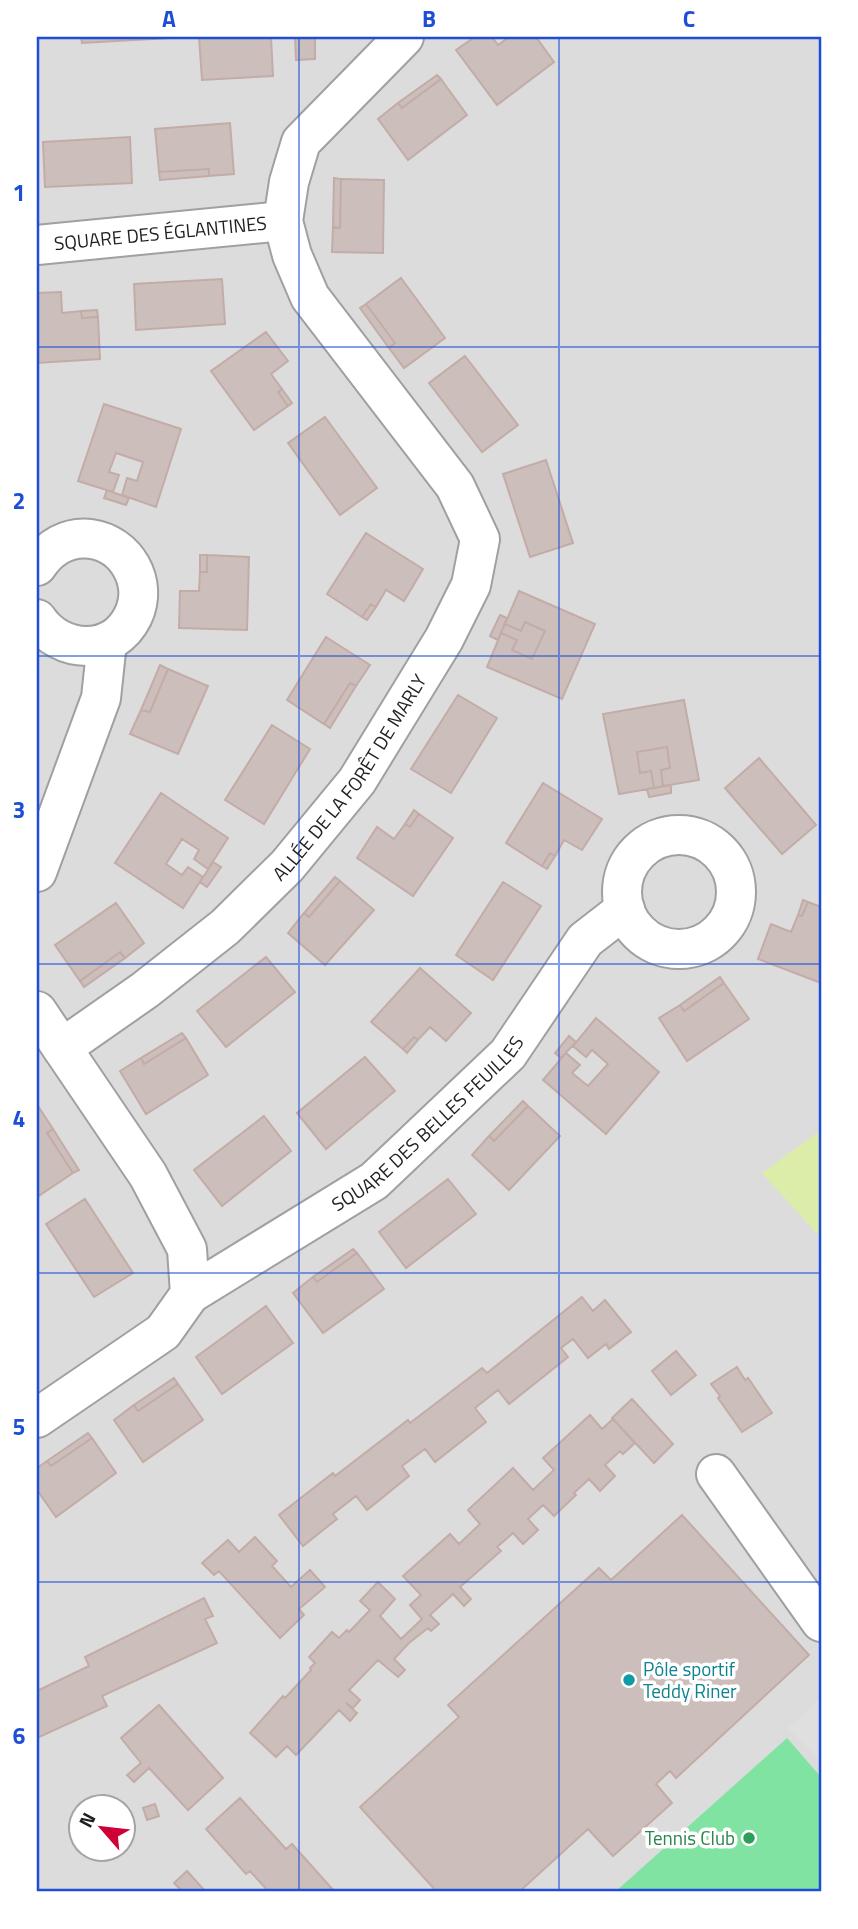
<svg xmlns="http://www.w3.org/2000/svg" width="858" height="1929" viewBox="0 0 858 1929" font-family="'Titillium Web',sans-serif">
<rect width="100%" height="100%" fill="#f0eae5"/>
<path fill="#dddcdd" fill-rule="evenodd" d="M37,37h784v1855h-784zM80,1806h42v42h-42z"/>
<path fill="#dceca9" d="M821,1130v108l-59,-65z"/>
<path fill="#80e3a2" d="M787,1738l34,39v115h-206z"/>
<path fill="#dfdfdf" d="M821,1696v66l-33,-34z"/>
<path fill="#ccbebb" stroke="#c3aca7" stroke-width="2" d="M81,37h89v1l-88,5z
M199,37h72l2,39 -71,4z
M295,37h20v22l-19,1z
M475,37h17l6,8 11,-8h27l18,25 -57,43 -41,-55z
M437,75l4,4 -39,29 -4,-5z
M441,79l26,36 -59,45 -30,-41 20,-16 4,5z
M230,123l4,51 -25,2v-7l-50,3 -4,-43z
M130,137l2,46 -87,4 -2,-45z
M209,169v7l-49,4 -1,-8z
M334,178l7,1 -1,49 -7,-1z
M341,179l43,1 -1,73 -51,-1 1,-25 7,1z
M401,278l44,60 -41,30 -15,-20 6,-5 -29,-39z
M222,279l3,45 -89,6 -2,-46z
M61,292l1,21 19,-2 1,7 16,-1 2,42 -63,4v-70z
M366,304l29,39 -6,5 -29,-40z
M97,310l1,7 -16,1 -1,-7z
M266,332l22,29 -17,13 11,15 -4,3 10,14 -34,24 -43,-59z
M465,356l53,69 -36,27 -53,-69z
M282,389l10,14 -4,3 -10,-14z
M104,404l77,25 -25,78 -34,-12 5,-17 10,3 6,-19 -27,-9 -7,19 10,3 -6,17 -35,-11z
M325,417l52,71 -37,27 -52,-72z
M546,460l27,83 -43,14 -27,-83z
M107,490l22,8 -3,7 -22,-7z
M366,533l57,36 -19,32 -18,-11 -10,17 -5,-3 -9,13 -35,-23z
M200,555h7v17h-7z
M207,555l42,2 -2,73 -68,-2 1,-37h19l1,-19h7z
M519,591l76,33 -33,75 -75,-32 14,-34 16,7 -5,10 20,9 13,-28 -20,-9 -4,9 -16,-7z
M371,604l5,3 -9,13 -5,-3z
M500,615l7,3 -9,22 -8,-4z
M525,622l20,9 -13,28 -20,-9 5,-10 -16,-7 4,-9 16,7z
M326,637l44,28 -14,21 -6,-3 -26,41 -37,-24z
M160,665l8,4 -18,43 -9,-2z
M168,669l40,17 -30,68 -48,-20 11,-24 9,2z
M350,683l6,3 -26,42 -6,-4z
M458,695l39,23 -46,75 -40,-24z
M684,700l15,80 -36,6 -2,-16 9,-2 -3,-21 -30,5 3,21 11,-2 3,17 -35,6 -16,-80z
M272,725l38,24 -46,75 -39,-24z
M667,747l3,21 -9,2 2,16 -9,2 -3,-17 -11,2 -3,-21z
M759,758l57,67 -34,29 -57,-66z
M543,783l59,36 -20,31 -18,-10 -9,16 -5,-3 -8,13 -36,-23z
M671,785v8l-22,4 -2,-8z
M161,793l67,45 -20,31 -14,-10 5,-9 -17,-11 -16,25 16,11 6,-8 15,10 -20,31 -68,-45z
M414,810l5,4 -9,13 -5,-3z
M419,814l34,24 -40,58 -56,-38 20,-31 17,12 11,-15 5,3z
M550,853l5,3 -8,13 -5,-3z
M213,862l8,5 -14,20 -7,-5z
M335,877l5,4 -31,36 -5,-4z
M340,881l34,29 -49,55 -37,-32 16,-20 5,4z
M503,882l38,24 -48,74 -37,-25z
M803,900l5,2 -6,14 -4,-1z
M808,902l13,5v76l-63,-24 13,-35 20,8 7,-17 4,1z
M116,903l28,40 -19,15 -5,-6 -40,29 -25,-36z
M120,952l5,6 -41,29 -4,-6z
M266,957l29,35 -69,55 -29,-36z
M420,968l51,45 -25,28 -16,-14 -12,13 -4,-3 -11,12 -32,-27z
M720,977l4,6 -40,28 -4,-6z
M724,983l25,36 -62,42 -28,-43 21,-13 4,6z
M596,1018l63,54 -53,62 -63,-54 23,-27 14,12 -8,8 16,13 20,-22 -16,-14 -6,7 -13,-11z
M182,1033l4,5 -42,26 -3,-6z
M569,1036l7,6 -15,16 -6,-5z
M414,1037l4,3 -11,13 -4,-4z
M186,1038l22,37 -62,39 -26,-43 21,-13 3,6z
M365,1057l30,34 -69,58 -29,-36z
M523,1101l5,5 -34,35 -5,-5z
M38,1106l15,23 -6,4 26,40 -36,24z
M528,1106l32,30 -51,54 -37,-35 17,-19 5,5z
M264,1116l27,35 -69,55 -28,-36z
M53,1129l26,41 -6,3 -26,-40z
M448,1179l28,35 -70,54 -27,-36z
M85,1199l48,74 -39,24 -48,-73z
M353,1249l4,4 -40,29 -4,-5z
M357,1253l27,36 -61,44 -30,-40 20,-16 4,5z
M582,1297l11,14 12,-11 26,32 -22,17 -3,-5 -18,14 -15,-19 -12,9 7,9 -59,47 -11,-14 -23,18 11,14 -51,40 -10,-13 -23,17 7,10 -42,34 -11,-14 -23,18 4,5 -34,27 -24,-31 54,-42 2,3 73,-56 2,3 72,-55 5,5z
M266,1306l27,37 -71,51 -26,-37z
M676,1351l20,24 -25,20 -19,-24z
M737,1367l8,13 3,-2 24,35 -30,19 -24,-34 2,-2 -9,-12z
M174,1378l4,6 -40,27 -4,-6z
M178,1384l25,36 -60,42 -29,-42 20,-15 4,6z
M632,1399l41,45 -19,19 -42,-45z
M590,1415l12,14 11,-10 22,24 -12,11 -3,-3 -15,14 10,11 -15,15 -11,-12 -15,14 2,2 -22,21 -11,-11 -15,14 10,11 -15,14 -10,-11 -16,14 4,4 -41,36 11,12 -7,7 -11,-12 -23,21 9,9 -8,7 -3,-3 -19,15 -15,16 11,11 -7,7 -20,-17 -29,30 11,10 -7,8 -7,-5 11,10 -7,8 -11,-11 -43,45 -9,-9 -11,11 -26,-24 33,-37 2,2 26,-28 -1,-2 5,-5 -6,-6 23,-25 7,6 8,-8 2,2 21,-22 -10,-9 18,-19 17,17 -15,17 21,23 21,-20 -12,-14 11,-10 -18,-19 47,-42 9,10 21,-20 -12,-14 45,-42 20,22 21,-20 -11,-12z
M88,1433l4,5 -41,28 -4,-5z
M92,1438l24,35 -60,44 -19,-27v-22l10,-7 4,5z
M682,1515l127,140 -133,123 -6,-7 -14,13 16,19 -59,53 -25,-27 -69,63h-82l-77,-85 99,-90 -11,-12 151,-137 12,12z
M255,1537l22,24 -5,5 19,21 19,-17 15,17 -26,22 5,6 -24,23 -61,-67 -5,4 -12,-12 26,-23 11,12z
M204,1598l9,18 -8,3 12,24 -115,53 5,10 -70,32v-47l52,-25 -4,-9z
M159,1705l64,73 -35,32 -39,-42 -15,14 -7,-7 14,-12 -20,-25z
M240,1798l46,51 6,-5 43,48h-66l-19,-21 -4,3 -40,-45z
M155,1804l4,12 -12,4 -4,-12z
M187,1871l19,21h-23l-9,-9z"/>
<g fill="none" stroke-linecap="round" stroke-linejoin="round">
<g stroke="#a0a0a0" stroke-width="42">
<g id="minor">
<path id="s1" d="M37,245l246,-24"/>
<path d="M37,566c12,-18 31,-30 54,-27 35,5 58,43 42,77 -20,41 -73,38 -96,3"/>
<circle cx="679" cy="892" r="57"/>
<path d="M37,872l64,-174 6,-56"/>
<path d="M37,1011l25,37"/>
<path id="s2" d="M190,1294l184,-113 134,-127 77,-114 40,-31"/>
<path id="s3" d="M37,1418l126,-86 27,-38 -3,-45 -39,-74 -86,-127 83,-58 80,-63 62,-61 70,-85 87,-142 27,-54 9,-46 -25,-53 -145,-189 -18,-42 -9,-34 6,-39 12,-40 103,-105"/>
<path d="M716,1474l105,148"/>
</g>
</g>
<use href="#minor" stroke="#fff" stroke-width="38"/>
</g>
<path fill="none" stroke="#1d4ed8" stroke-width="2" stroke-opacity="0.55" d="M299,37v1855M559,37v1855M37,347h784M37,656h784M37,964h784M37,1273h784M37,1582h784"/>
<circle fill="#0f9aa8" stroke="#fff" stroke-width="2.5" cx="629" cy="1680" r="7"/>
<circle fill="#2e9e5b" stroke="#fff" stroke-width="2.5" cx="749" cy="1838" r="7"/>
<g text-anchor="middle" stroke-width="7" stroke-linejoin="round" paint-order="stroke">
<g font-size="19" fill="#1f1f1f" stroke="#fff">
<text dy="7" stroke="none"><textPath href="#s1" startOffset="124">SQUARE DES ÉGLANTINES</textPath></text>
<text dy="7" stroke="none"><textPath href="#s3" startOffset="880">ALLÉE DE LA FORÊT DE MARLY</textPath></text>
<text dy="7" stroke="none"><textPath href="#s2" startOffset="294">SQUARE DES BELLES FEUILLES</textPath></text>
</g>
<g font-size="19" fill="#0d838f" stroke="#fff" text-anchor="start">
<text x="643" y="1676">Pôle sportif<tspan x="643" dy="22">Teddy Riner</tspan></text>
</g>
<g font-size="19" fill="#27864d" stroke="#fff" text-anchor="end">
<text x="735" y="1845">Tennis Club</text>
</g>
</g>
<rect width="858" height="1929" fill="none" stroke="#ffffff" stroke-width="77"/>
<g transform="translate(102 1828) rotate(298)"><circle r="33" fill="#ffffff" stroke="#a5a5a5" stroke-width="2"/>
<path d="M0-5L12 26L0 18L-12 26Z" fill="#cf0037"/>
<text y="-10" font-size="19" font-weight="bold" text-anchor="middle" fill="#1f1f1f">N</text>
</g>
<rect x="38" y="38" width="782" height="1852" fill="none" stroke="#1d4ed8" stroke-width="2.5"/>
<g font-size="23" text-anchor="middle" font-weight="bold" fill="#1d4ed8">
<text x="169" y="27">A</text>
<text x="429" y="27">B</text>
<text x="689" y="27">C</text>
<text x="19" y="201">1</text>
<text x="19" y="509">2</text>
<text x="19" y="818">3</text>
<text x="19" y="1127">4</text>
<text x="19" y="1435">5</text>
<text x="19" y="1744">6</text>
</g>
</svg>
